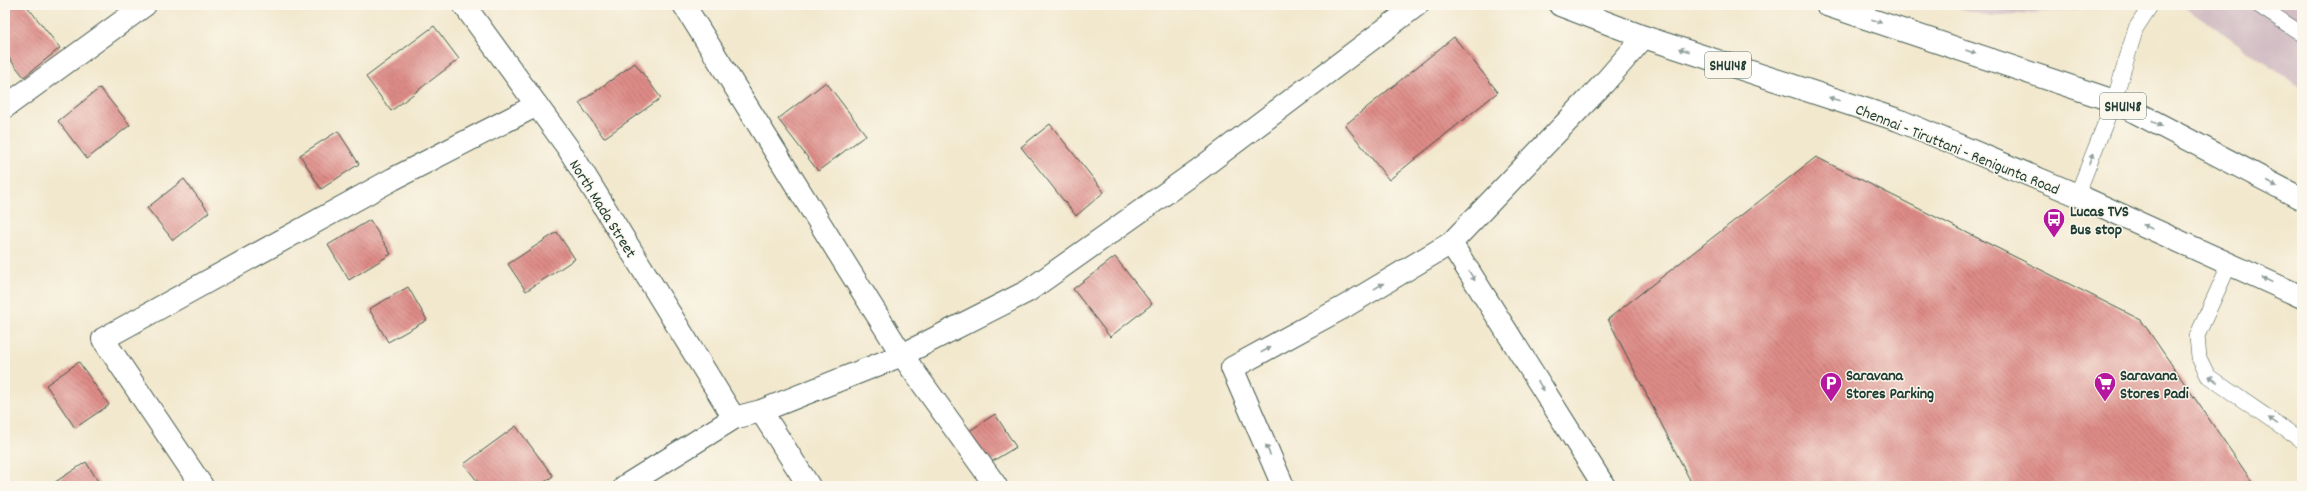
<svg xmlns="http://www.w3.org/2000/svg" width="2307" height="491" viewBox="0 0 2307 491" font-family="Dekko,sans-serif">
<defs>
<pattern id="building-back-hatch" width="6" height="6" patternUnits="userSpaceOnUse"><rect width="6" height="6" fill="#de8b87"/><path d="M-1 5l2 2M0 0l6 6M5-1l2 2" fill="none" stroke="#b3736f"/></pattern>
</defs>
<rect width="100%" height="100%" fill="#fbf7ec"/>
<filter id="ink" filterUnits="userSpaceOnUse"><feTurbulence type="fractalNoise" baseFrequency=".025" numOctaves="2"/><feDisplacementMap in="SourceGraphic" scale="8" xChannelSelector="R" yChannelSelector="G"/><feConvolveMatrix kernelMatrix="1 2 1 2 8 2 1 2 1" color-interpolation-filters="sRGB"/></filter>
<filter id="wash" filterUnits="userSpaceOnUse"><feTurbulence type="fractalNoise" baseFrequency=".012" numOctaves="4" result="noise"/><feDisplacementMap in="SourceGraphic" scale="16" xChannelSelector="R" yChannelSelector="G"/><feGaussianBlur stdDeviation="0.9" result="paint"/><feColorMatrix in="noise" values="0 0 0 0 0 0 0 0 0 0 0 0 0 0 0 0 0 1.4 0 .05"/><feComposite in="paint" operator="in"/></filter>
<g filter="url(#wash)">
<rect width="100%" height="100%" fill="#f2e8ce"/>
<path fill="#d2bec4" d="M1946,5h197l-156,11z
M2183,5h119v83l-17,-11z"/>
<g id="blocks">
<path fill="url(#building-back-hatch)" d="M5,5h21l34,43 -36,29 -19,-24z
M434,26l25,33 -68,52 -25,-34z
M1454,37l44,55 -109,88 -44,-55z
M635,63l26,35 -57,40 -25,-35z
M826,82l40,53 -48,36 -40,-52z
M100,88l30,37 -43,34 -29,-38z
M1050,124l54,68 -28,24 -55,-69z
M338,131l21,33 -38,25 -21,-34z
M1816,157l325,163 114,166h-562l-85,-167z
M184,179l25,33 -36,28 -26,-32z
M370,220l21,34 -42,26 -21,-35z
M557,232l18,27 -49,32 -18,-27z
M1115,257l37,47 -42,33 -37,-48z
M408,287l19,33 -39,22 -19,-33z
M79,362l30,43 -34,23 -29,-43z
M995,414l21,33 -28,17 -20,-32z
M516,426l37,50 -14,10h-58l-17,-22z
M86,462l15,24h-52z"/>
</g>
</g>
<g filter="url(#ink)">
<use href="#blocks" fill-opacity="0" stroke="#3f574b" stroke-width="1"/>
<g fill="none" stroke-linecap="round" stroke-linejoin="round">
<g stroke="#3f574b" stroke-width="16">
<path id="lane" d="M2258,5l44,29
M2077,195l37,-94 22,-73 15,-23
M2230,263l-33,73 2,22 9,18 94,65"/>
</g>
<g stroke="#3f574b" stroke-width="24">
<path id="street" d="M464,5l104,143 166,270
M684,5l218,350 94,131
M5,107l140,-102
M1451,243l153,243
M761,411l48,75
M202,486l-99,-147 290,-160 144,-74
M625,486l109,-68 27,-7 141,-56 126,-64 169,-120 220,-166
M1283,486l-51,-118 112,-61 107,-64 153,-160 40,-46"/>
</g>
<g stroke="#3f574b" stroke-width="24">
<path id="primary" d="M1560,5l84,32 254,83 179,75 225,102
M1827,5l287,96 188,98"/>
</g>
<use href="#lane" stroke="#fff" stroke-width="15"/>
<use href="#street" stroke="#fff" stroke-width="22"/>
<use href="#primary" stroke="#fff" stroke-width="22"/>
</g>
<defs><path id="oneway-solid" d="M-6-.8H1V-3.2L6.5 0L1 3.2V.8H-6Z"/></defs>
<g fill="#8f9e9a">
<use href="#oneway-solid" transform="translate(1877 21) rotate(18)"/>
<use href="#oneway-solid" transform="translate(1684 50) rotate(-162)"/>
<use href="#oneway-solid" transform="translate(1971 52) rotate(19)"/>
<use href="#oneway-solid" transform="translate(1834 99) rotate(-162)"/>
<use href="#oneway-solid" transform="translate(2157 124) rotate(27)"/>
<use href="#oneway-solid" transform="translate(2091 159) rotate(-68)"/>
<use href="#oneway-solid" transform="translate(2272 184) rotate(27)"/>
<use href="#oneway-solid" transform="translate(2148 227) rotate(-156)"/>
<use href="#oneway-solid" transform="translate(1472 276) rotate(58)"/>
<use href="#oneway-solid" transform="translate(2267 280) rotate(-155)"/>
<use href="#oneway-solid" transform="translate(1379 286) rotate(-31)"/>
<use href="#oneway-solid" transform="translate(1266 350) rotate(-28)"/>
<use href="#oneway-solid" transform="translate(2213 379) rotate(-142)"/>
<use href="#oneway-solid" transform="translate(1541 386) rotate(58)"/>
<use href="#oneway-solid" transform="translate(2273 421) rotate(-145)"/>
<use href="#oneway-solid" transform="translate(1268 450) rotate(-114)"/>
</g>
</g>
<defs>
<g id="bus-pin" transform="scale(1.15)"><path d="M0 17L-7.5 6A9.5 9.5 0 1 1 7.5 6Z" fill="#b5179e" stroke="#fbf7ec"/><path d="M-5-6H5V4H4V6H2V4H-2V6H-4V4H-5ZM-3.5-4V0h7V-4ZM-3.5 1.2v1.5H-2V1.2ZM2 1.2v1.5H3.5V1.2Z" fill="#fff"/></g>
<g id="parking-pin" transform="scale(1.15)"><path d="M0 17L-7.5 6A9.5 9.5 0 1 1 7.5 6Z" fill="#b5179e" stroke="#fbf7ec"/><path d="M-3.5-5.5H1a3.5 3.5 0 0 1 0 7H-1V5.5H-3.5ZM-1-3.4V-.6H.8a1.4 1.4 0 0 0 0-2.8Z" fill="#fff"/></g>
<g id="supermarket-pin" transform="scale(1.15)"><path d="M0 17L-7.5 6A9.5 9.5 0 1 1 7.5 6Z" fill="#b5179e" stroke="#fbf7ec"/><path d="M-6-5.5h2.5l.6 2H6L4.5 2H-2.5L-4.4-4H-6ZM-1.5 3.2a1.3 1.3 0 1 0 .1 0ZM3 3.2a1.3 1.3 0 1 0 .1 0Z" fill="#fff"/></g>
</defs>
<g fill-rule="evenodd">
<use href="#bus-pin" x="2054" y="219"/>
<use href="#parking-pin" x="1831" y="383"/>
<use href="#supermarket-pin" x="2105" y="383"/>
</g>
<g text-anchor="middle" stroke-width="3" stroke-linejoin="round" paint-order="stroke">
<g fill="#fbf7ec" stroke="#61756b" stroke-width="1">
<rect x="1705" y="52" width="46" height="26" rx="3"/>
<rect x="2100" y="93" width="46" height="26" rx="3"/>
</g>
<g font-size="15" font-weight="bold" fill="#1f3d34">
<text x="1728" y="70">SHU148</text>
<text x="2123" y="111">SHU148</text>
</g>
<g font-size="16" fill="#1f3d34" stroke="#fbf7ec">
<text transform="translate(1958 148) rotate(22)" y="6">Chennai - Tiruttani - Renigunta Road</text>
<text transform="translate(604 208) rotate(58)" y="6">North Mada Street</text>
</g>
<g font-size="16" font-weight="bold" fill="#1f3d34" stroke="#fbf7ec" text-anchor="start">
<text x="2070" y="216">Lucas TVS<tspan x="2070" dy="18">Bus stop</tspan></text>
<text x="1846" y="380">Saravana<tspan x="1846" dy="18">Stores Parking</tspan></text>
<text x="2120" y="380">Saravana<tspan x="2120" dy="18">Stores Padi</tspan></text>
</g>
</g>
<rect width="2307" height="491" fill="none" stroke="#fbf7ec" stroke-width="20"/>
</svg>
